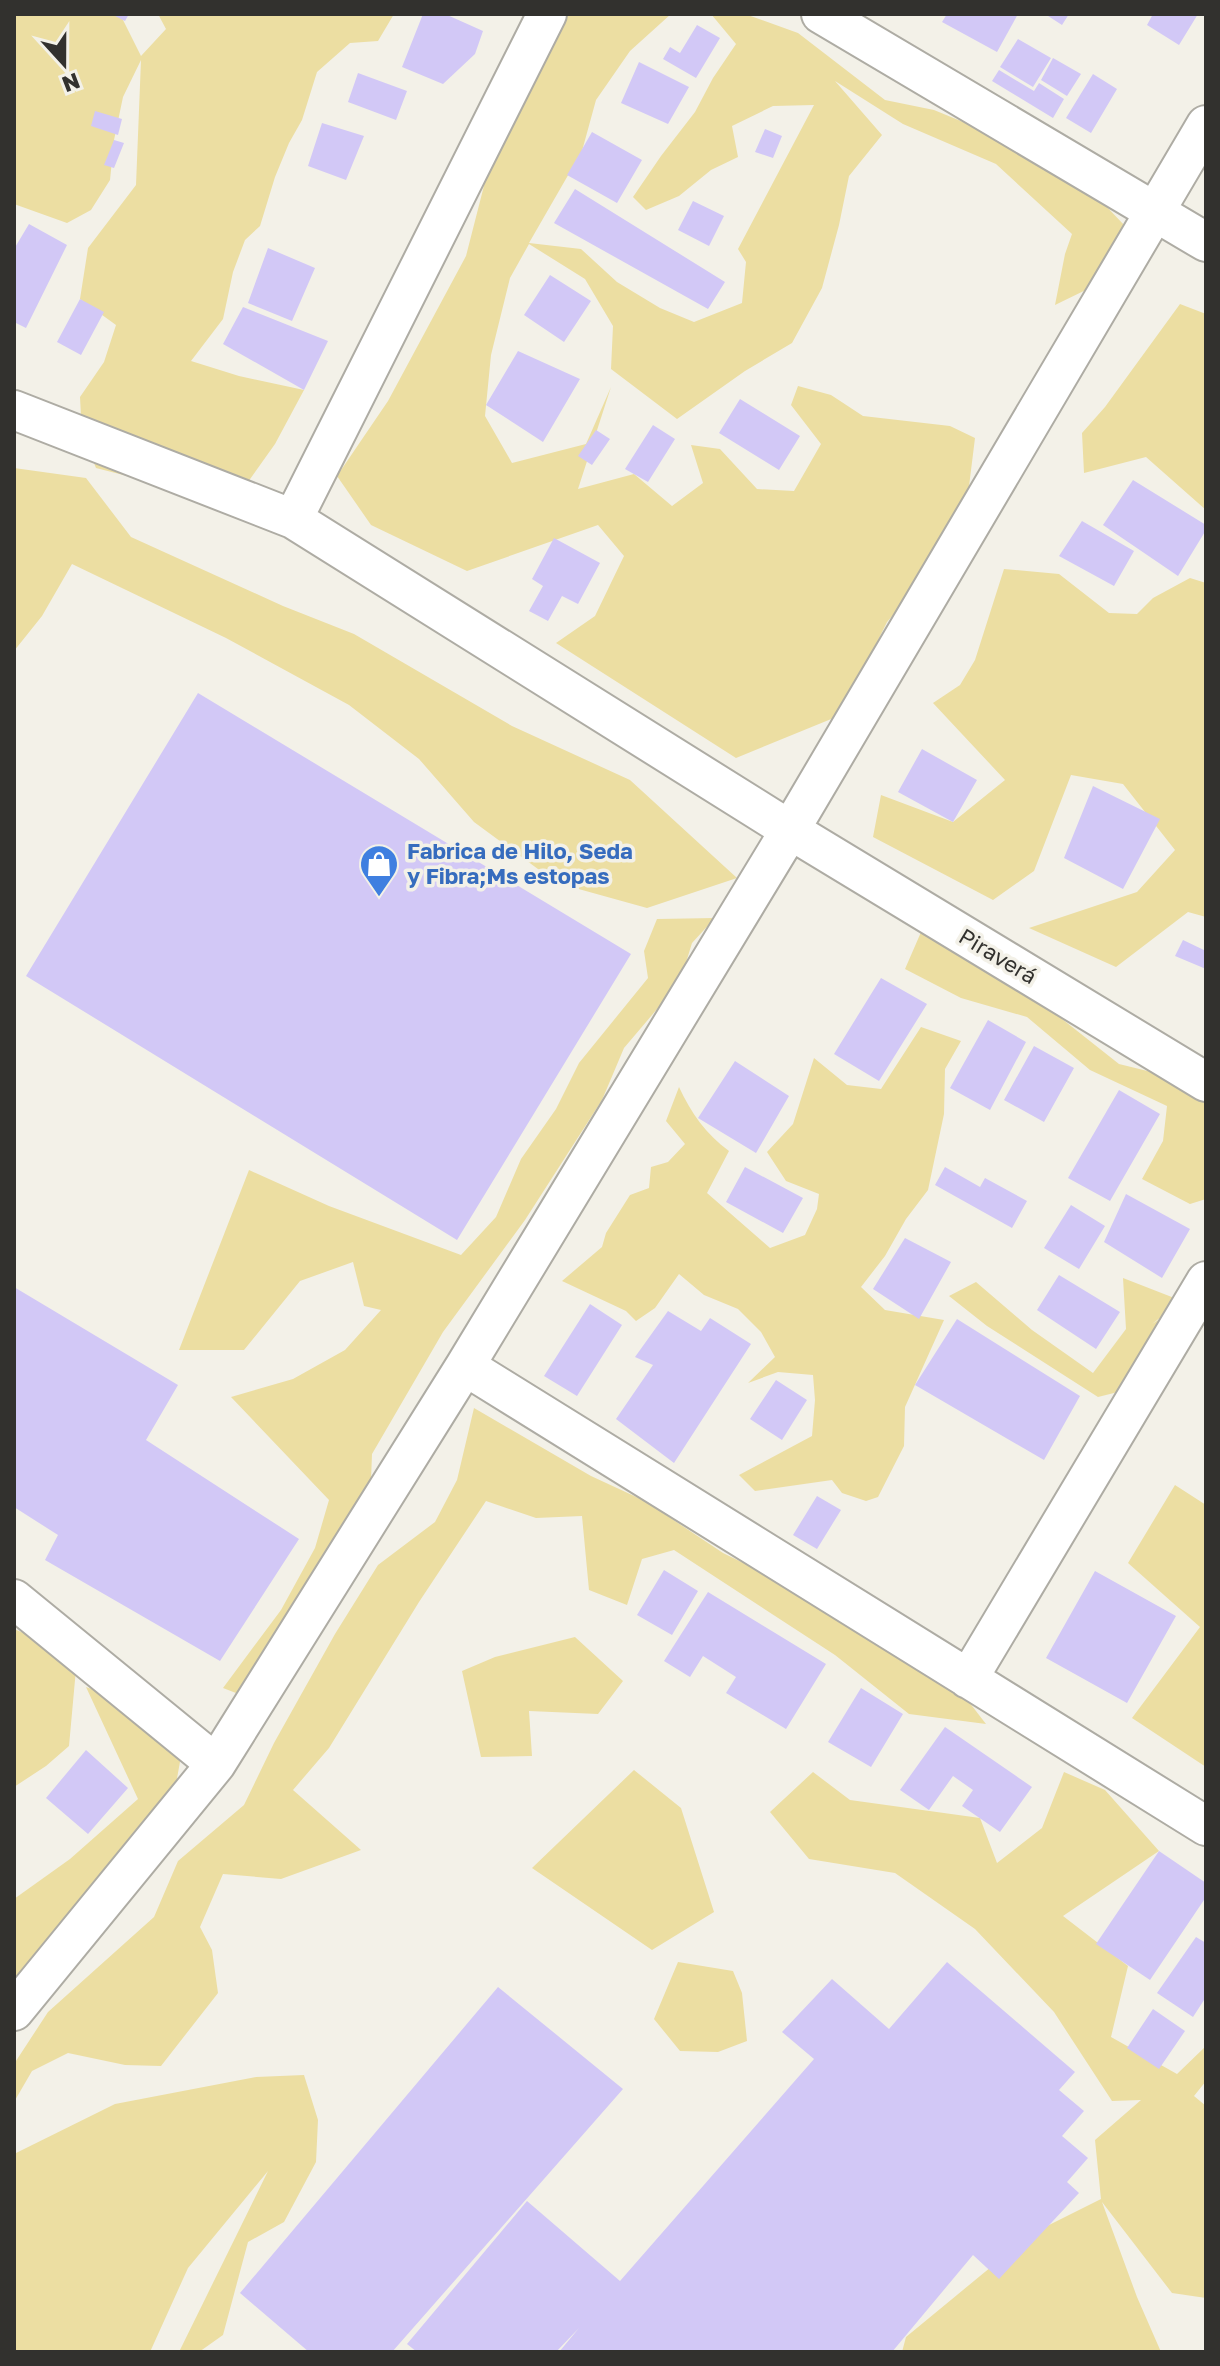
<svg xmlns="http://www.w3.org/2000/svg" width="1220" height="2366" viewBox="0 0 1220 2366" font-family="'Golos Text',sans-serif">
<rect width="100%" height="100%" fill="#f3f1e8"/>
<path fill="#ecdea2" d="M14,14h106l21,42 25,-27 -8,-15h236l-16,27 -28,2 -33,29 -15,48 -13,23 -14,34 -15,49 -15,14 -12,32 -10,47 -32,42 48,15 65,14 -29,54 -37,52 -99,-17 -43,-11 -14,-33 -2,-38 24,-35 12,-37 -36,-26 8,-51 48,-63 5,-125 -18,37 -9,43 -4,40 -19,30 -24,13 -53,-19z
M539,14h132l-41,37 -34,49 -14,51 -53,92 52,6 36,33 43,26 34,14 48,-19 4,-41 -8,-13 76,-144 -41,1 -41,20 6,31 -27,13 -32,26 -33,14 -13,-13 28,-41 34,-44 18,-34 23,-34 -25,-30h34l53,19 87,67 49,10 56,23 69,24 67,70 -32,59 -39,19 10,-51 7,-20 -76,-70 -93,-40 -68,-43 47,54 -33,41 -10,49 -17,63 -30,55 -47,28 -68,48 -66,-50 2,-43 -28,-47 -56,-35 -19,34 -19,77 -6,61 27,47 74,-19 25,-57 -33,102 56,-15 38,32 31,-23 -12,-38 29,4 37,40 37,2 27,-47 -30,-39 7,-19 33,9 32,21 87,10 25,12 -12,97 -76,87 -46,93 -105,43 -180,-115 39,-27 29,-60 -26,-31 -131,46 -96,-46 -34,-49 51,-75 78,-145 21,-82 22,-61 34,-45 -6,-53z
M1180,304l26,10v196l-60,-53 -62,16 -2,-40 23,-26z
M14,468l72,10 45,59 152,69 71,28 158,92 118,54 107,98 -90,30 -90,-25 -83,-61 -55,-63 -70,-54 -123,-67 -154,-74 -30,52 -28,35z
M1004,569l55,5 50,39 28,1 16,-16 37,-20 16,5v334l-18,-5 -72,55 -87,-39 108,-36 38,-42 -52,-66 -52,-9 -37,96 -41,29 -120,-63 8,-42 72,27 52,-42 -72,-77 27,-18 15,-25z
M715,918l-23,25 -12,39 -56,66 -22,52 -77,120 -82,112 -71,122 -2,53 -116,193 -31,-12 58,-78 34,-62 14,-48 -98,-103 62,-18 52,-29 36,-40 -17,-4 -11,-44 -53,19 -56,69h-65l70,-180 80,36 132,49 35,-38 25,-58 35,-50 23,-46 69,-85 -4,-27 13,-32z
M925,923l99,59 33,33 62,49 69,17 18,18v100l-16,5 -48,-25 21,-38 4,-35 -77,-36 -63,-53 -66,-19 -56,-29z
M921,1027l40,14 -16,28 -1,45 -16,76 -22,29 -21,37 -24,31 24,23 59,10 -39,87 -1,39 -26,51 -12,4 -24,-8 -10,-13 -77,11 -16,-16 73,-39 3,-36 -2,-25 -35,-3 -30,11 27,-26 -14,-25 -23,-23 -34,-14 -25,-21 -24,34 -19,13 -10,-10 -64,-30 40,-34 4,-14 24,-38 19,-7 2,-21 17,-5 17,-18 -19,-23 13,-34c12,26 27,47 50,64l-22,42 63,55 35,-13 12,-26 2,-15 -33,-13 -19,-29 26,-28 21,-66 33,27 34,4z
M1123,1278l59,23 -30,23 43,-27 -73,94 -24,6 -111,-71 -38,-30 27,-14 56,48 61,43 33,-44z
M474,1408l117,68 54,25 78,52 108,53 121,74 34,44 -77,-10 -74,-59 -161,-105 -32,9 -15,46 -38,-15 -7,-74 -46,2 -50,-17 -67,101 -90,146 -36,42 68,60 -80,29 -58,-5 -23,53 12,23 6,43 -57,73 -36,-1 -57,-12 -36,18 -18,31v-38l34,-52 106,-95 24,-56 66,-56 30,-62 61,-109 43,-69 57,-43 22,-42z
M1175,1485l31,20v262l-74,-49 68,-91 -72,-64z
M14,1629l36,15 26,25 -7,77 -23,20 -32,21z
M575,1637l48,44 -25,33 -69,-3 3,45 -51,1 -19,-86 33,-14z
M86,1687l35,12 62,46 -12,67 -157,193v-106l56,-40 68,-60z
M634,1770l47,38 33,104 -62,38 -120,-82z
M813,1772l37,28 130,18 17,45 45,-35 22,-56 41,18 54,61 -96,65 65,50 -17,71 66,37 29,-28v35l-12,15 12,10v192l-34,-5 -70,-91 35,95 24,55h-259l4,-15 125,-103 70,-35 -6,-59 46,-40 -29,1 -58,-89 -79,-83 -80,-56 -86,-14 -39,-47z
M678,1962l55,9 9,22 5,48 -29,11 -38,-1 -26,-32z
M304,2075l14,45 -2,42 -32,60 -36,20 -25,93 -24,17h-20l89,-181 -80,97 -38,84h-136v-198l101,-50 141,-27z"/>
<path fill="#d2c8f6" d="M111,14h18l-4,7z
M423,14h22l38,17 -8,23 -32,30 -41,-17z
M947,14h71l-21,38 -55,-30z
M1045,14h24l-7,11z
M1153,14h45l-19,31 -32,-20z
M697,25l23,13 -24,40 -33,-19 7,-12 10,6z
M1018,39l33,19 -18,29 -33,-20z
M1053,58l28,16 -14,22 -26,-16z
M639,62l50,25 -21,37 -47,-21z
M999,70l35,21 5,-8 25,16 -11,19 -61,-37z
M358,73l49,18 -11,29 -48,-18z
M1093,74l24,15 -26,44 -25,-15z
M95,111l27,8 -4,16 -27,-9z
M322,123l42,13 -18,44 -38,-14z
M765,129l17,7 -9,22 -18,-6z
M592,132l50,28 -25,43 -50,-28z
M114,140l10,3 -10,25 -10,-3z
M575,189l150,93 -17,27 -154,-86z
M693,201l31,15 -15,30 -31,-16z
M29,224l38,21 -41,83 -12,-6v-73z
M268,248l47,20 -23,53 -44,-18z
M550,275l41,26 -27,41 -40,-27z
M80,299l24,13 -23,43 -24,-13z
M243,307l85,34 -24,49 -81,-46z
M518,351l62,28 -37,63 -57,-37z
M740,399l60,37 -21,34 -60,-37z
M653,425l22,14 -27,43 -23,-13z
M596,430l14,9 -18,26 -14,-9z
M1133,480l73,45v5l-28,46 -75,-51z
M1082,521l52,30 -20,35 -55,-30z
M554,538l46,25 -22,41 -16,-8 -14,25 -19,-10 14,-25 -11,-7z
M198,693l433,261 -174,286 -431,-264z
M922,749l55,31 -24,42 -55,-30z
M1093,786l67,33 -37,70 -59,-31z
M1183,940l23,11v18l-31,-13z
M881,978l46,26 -48,77 -45,-27z
M988,1020l38,22 -36,68 -40,-22z
M1034,1046l40,22 -30,54 -40,-22z
M735,1061l54,35 -33,57 -58,-35z
M1119,1090l41,24 -50,87 -42,-23z
M745,1167l58,31 -20,35 -57,-31z
M945,1167l35,20 5,-9 42,23 -15,27 -77,-43z
M1126,1194l64,35 -28,49 -58,-36z
M1071,1205l34,21 -26,43 -35,-21z
M905,1238l46,24 -32,57 -46,-30z
M1059,1275l61,37 -24,37 -59,-39z
M14,1287l164,98 -32,55 153,99 -79,122 -175,-101 13,-25 -44,-28z
M590,1304l32,21 -45,71 -33,-20z
M668,1311l33,20 9,-13 41,26 -77,119 -58,-44 37,-54 -18,-8z
M957,1319l123,77 -36,64 -129,-75z
M776,1380l31,20 -25,40 -32,-21z
M817,1496l24,14 -24,39 -24,-14z
M664,1570l34,21 -26,44 -35,-20z
M1095,1571l81,45 -49,87 -81,-45z
M708,1592l118,72 -40,65 -60,-36 10,-16 -33,-21 -13,21 -26,-16z
M861,1688l42,26 -32,53 -43,-25z
M945,1727l87,60 -32,45 -38,-26 11,-16 -20,-14 -24,34 -29,-20z
M86,1750l42,38 -40,46 -42,-36z
M1159,1851l47,32v14l-56,83 -54,-36z
M1196,1937l10,6v54l-13,20 -36,-24z
M947,1962l128,110 -16,18 25,21 -22,25 26,22 -21,24 12,11 -80,86 -26,-24 -81,97h-333l20,-24 -23,24h-139l-10,-8 120,-143 93,80 194,-222 -32,-27 50,-53 57,50z
M498,1987l125,102 -231,263h-83l-69,-59z
M1153,2009l32,22 -26,38 -32,-21z"/>
<g fill="none" stroke-linecap="round" stroke-linejoin="round">
<g stroke="#aeaca4" stroke-width="42">
<path id="street" d="M821,14l385,228
M14,410l279,109 497,311 416,252
M293,519l254,-505
M465,1366l741,460
M14,1599l202,165
M968,1679l238,-398
M14,2011l202,-247 249,-398 325,-536 416,-705"/>
</g>
<use href="#street" stroke="#fff" stroke-width="38"/>
</g>
<defs>
<g id="shop-pin" transform="scale(2)"><path d="M0 17L-7.5 6A9.5 9.5 0 1 1 7.5 6Z" fill="#3f7fe0" stroke="#f3f1e8"/><path d="M-5-2.5h2.3a2.7 3.5 0 0 1 5.4 0H5L5.5 6h-11ZM-1.5-2.5h3a1.5 2.3 0 0 0-3 0Z" fill="#fff"/></g>
</defs>
<g fill-rule="evenodd">
<use href="#shop-pin" x="379" y="864"/>
</g>
<g text-anchor="middle" stroke-width="7" stroke-linejoin="round" paint-order="stroke">
<g font-size="22" font-weight="bold" fill="#366cbe" stroke="#f3f1e8" text-anchor="start">
<text x="407" y="859">Fabrica de Hilo, Seda<tspan x="407" dy="25">y Fibra;Ms estopas</tspan></text>
</g>
<g font-size="22" fill="#32312e" stroke="#f3f1e8">
<text transform="translate(998 956) rotate(31)" y="8">Piraverá</text>
</g>
</g>
<rect width="1220" height="2366" fill="none" stroke="#32312e" stroke-width="32"/>
<g transform="translate(64 64) rotate(159)" stroke="#f3f1e8" stroke-width="6" paint-order="stroke">
<path d="M0-6L14 30L0 20L-14 30Z" fill="#32312e"/>
<text y="-12" font-size="22" font-weight="bold" text-anchor="middle" fill="#32312e">N</text>
</g>
</svg>
